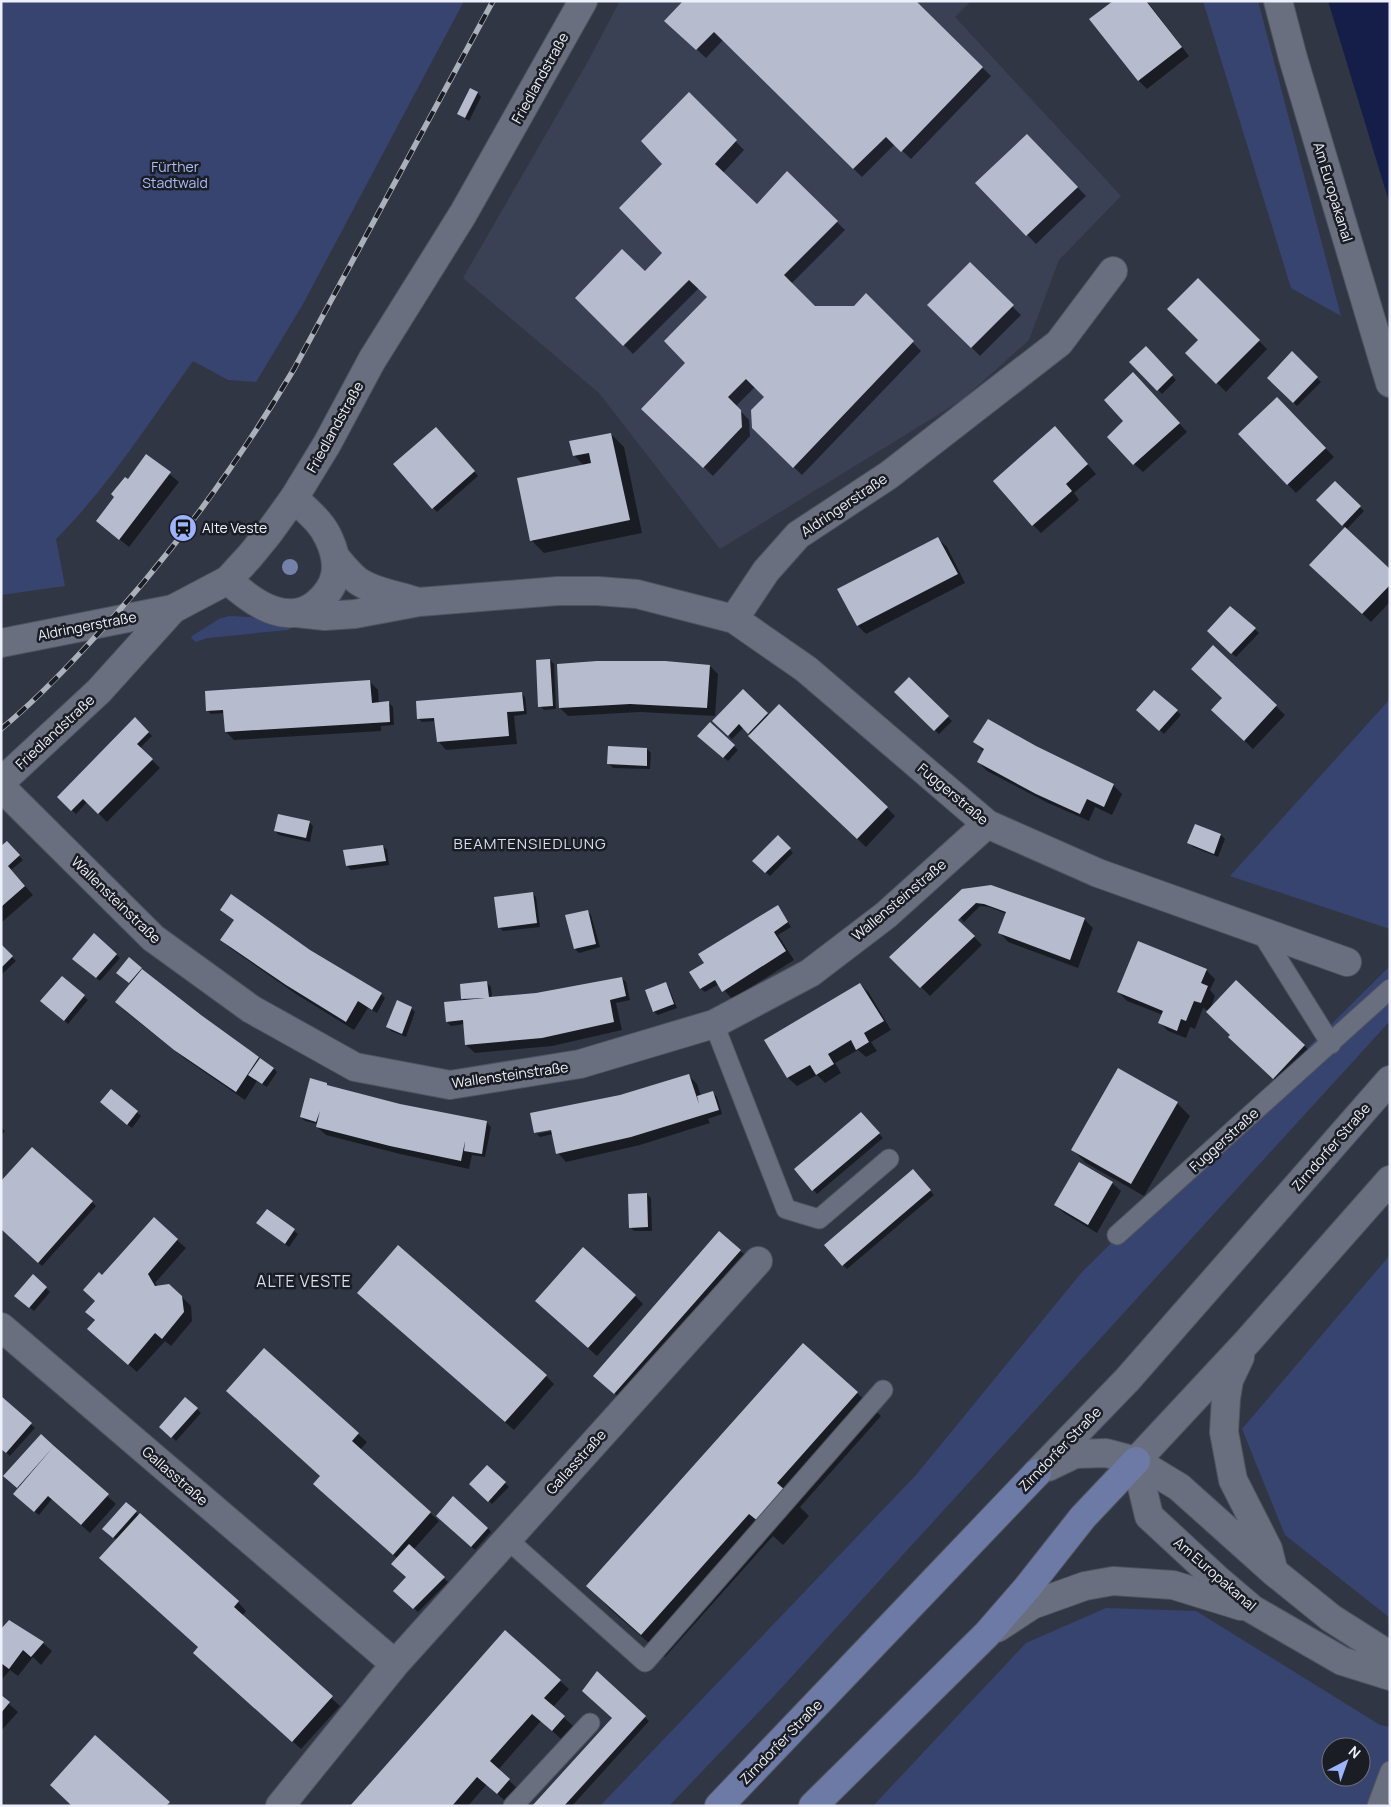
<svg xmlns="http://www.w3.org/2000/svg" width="1391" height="1807" viewBox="0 0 1391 1807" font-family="Manrope,sans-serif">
<rect width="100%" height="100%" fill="#313644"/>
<path fill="#3a4154" d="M620,1h351l-16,16 166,179 -62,64 -30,80 -67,60 -242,149 -121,-156 -136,-115 124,-215z"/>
<path fill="#374470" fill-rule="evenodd" d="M1,1h463l-161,303 -47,78 -28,-2 -35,-19c-43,60 -84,125 -137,178l9,47 -64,9z
M1203,1h55l83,315 -50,-28z
M229,616l22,1 38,9 1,2 -2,2 -81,8 -11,4 -5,-4 1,-2 27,-17z
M1390,699v230l-160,-53z
M1390,966v55l-615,674 -106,111h-69l316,-331 166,-203z
M1390,1255v363l-105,-83 -43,-106z
M1106,1608l90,3 184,114 10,2v79h-517l153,-163zM1331,1747h30v30h-30z"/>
<path fill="#141e48" d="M1328,1h62v204z"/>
<path fill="#0007" d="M914,1l77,75 -80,83 -16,-15 -33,33 -139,-137 -17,18 -31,-29z
M1115,1h32l42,55 -42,33 -8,-8 -48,-62z
M478,93l3,4 -12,24 -11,-7z
M689,94l55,56 -21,23 34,33 30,-33 58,57 -54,54 23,23h40l12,-12 55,56 -119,124 -49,-47 13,-31 -11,-10 -19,19 13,14 1,16 -37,40 -70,-67 44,-46 22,-66 -10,-9 -66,66 -56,-56 68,-25 19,-20v-89z
M1036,144l50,52 -50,48 -59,-61z
M970,264l51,51 -41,41 -51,-51z
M1198,280l69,69 -41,43 -39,-39 13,-13z
M1146,348l30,32 -14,14 -31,-32z
M1292,353l29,29 -24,24 -28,-28z
M1142,382l45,50 -44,40 -9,-8 -9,-43z
M1277,399l57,58 -38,36 -56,-59z
M440,432l38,44 -41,36 -4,-4z
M611,434l13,13 18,86 -98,20 -13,-13 53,-74 -10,-11z
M1064,437l32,37 -22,19 5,7 -38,33 -8,-8z
M147,456l32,26 -50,65 -32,-26z
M1335,483l29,28 -18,19 44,41v31l-19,20 -60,-57 35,-37 -28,-28z
M938,539l9,8 18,36 -99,51 -8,-8z
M1230,607l29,26 -23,24 -28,-26z
M1213,647l72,68 -32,34 -32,-31 2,-20z
M550,660l4,4 2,45 -12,1 -4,-4z
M710,666l8,8 -3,42 -75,-4 -72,4 -8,-8z
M909,679l43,42 -13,13 -43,-42z
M370,682l8,8 1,14 10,-1 4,4 1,18 -13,1v5l-147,9 -8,-8 -1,-19 -14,1 -4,-4z
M743,691l26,25 118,92 8,8 -29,31 -107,-102 -15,-18 -12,12 -18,-18z
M1154,691l27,24 -17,19 -26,-24z
M521,693l4,4 2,17 -13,2 3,28 -71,6 -8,-9 -2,-20 -14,1 -4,-4z
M135,719l17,17 -12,12 20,20 -53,54 -20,-20 -11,12 -18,-17z
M710,724l28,26 -10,11 -25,-21z
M975,742l56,3 82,40 9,9 -10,21 -17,-8 -6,14 -43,-19 -59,-31 -9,-9 5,-11z
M647,749l4,4 -1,16 -37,-1 -4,-4z
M309,822l4,4 -3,16 -31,-7 -4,-4z
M1195,826l26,9 4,4 -7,18 -25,-10 -4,-4z
M778,837l15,16 -23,23 -16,-15z
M7,843l16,17 -12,10 22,25 -32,28v-75z
M383,846l4,4 2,15 -38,5 -4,-4 -2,-15z
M962,890l122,29 9,9 -15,40 -70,-26 -8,-9 7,-19 -18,-7 -9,-1 -16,16 -17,-17z
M532,893l4,4 4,30 -37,4 -4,-4z
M944,906l38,39 -52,51 -39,-39z
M587,911l4,4 9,32 -21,6 -4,-4z
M781,911l10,16 -13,8 16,25 -62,39 -13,-15 -14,8 -4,-3 7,-19z
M221,940l160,54 4,4 -8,15 -9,-5 -14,22 -58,-36 -66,-46z
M1,946l15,15 -15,14z
M116,954l4,4 -20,23 -22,-19z
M129,959l71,57 73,52 4,4 -10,15 -10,-6 -12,19 -61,-42 -59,-47 -8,-9 14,-18 -9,-7z
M1206,970l9,9 -5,11 5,6 -5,14 51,-6 52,50 -30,33 -45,-42 -6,-10 -23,-24 -6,-3 -8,21 -5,-2 -4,11 -18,-7 -8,-8 3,-8 -36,-14 -9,-9z
M62,977l26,23 -20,24 -22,-20z
M622,978l4,4 4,18 -14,3 6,27 -70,16 -77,7 -9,-8 -2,-21 -13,2 -4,-4 18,-21 -3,-3 25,-15 4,4 1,11 44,-4z
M665,984l4,4 8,20 -19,7 -4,-3z
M860,984l9,9 22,37 -20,12 6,9 -11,6 -8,-7 -23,13 6,10 -16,10 -8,-8 -20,11 -9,-8 -22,-37z
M411,1008l4,4 -9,25 -15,-6 -3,-4z
M688,1075l9,9 4,12 12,-3 4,4 5,17 -14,5 2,4 -70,22 -74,17 -8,-9 -5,-19 -13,3 -3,-3 20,-4v-3l-20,4v3l-1,-1 -4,-19 14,-2 3,3 -1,-5 73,-14z
M326,1084l3,3 70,18 88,18 4,4 -6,30 -13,-2 -3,14 -69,-15 -74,-19 -9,-8 1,-3 -13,-3 -4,-4z
M111,1091l30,25 -9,12 -27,-22z
M1177,1103l13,13 -46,80 -58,-33 -13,-13z
M865,1118l18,20 -66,56 -21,-24z
M1,1127l4,4 -4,5z
M917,1175l17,20 -87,74 -21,-24z
M1112,1183l9,8 -24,42 -33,-20 -9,-8z
M647,1194l4,4 1,33h-18l-4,-4z
M92,1202l4,4 -54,60 -41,-38z
M267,1210l31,24 -9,13 -27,-20z
M177,1240l9,8 -31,35 3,4 24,10 9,9 1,15 -21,25 -6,-5 -28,31 -40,-35 -2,-16 -8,-9 9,-11 7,-24z
M740,1251l4,3 -125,143 -21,-18z
M46,1288l4,4 -16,19 -14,-12z
M358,1293l188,83 8,8 -40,46z
M635,1296l8,8 -46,52 -52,-46z
M857,1393l24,23 -81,91 9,9 -26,29 -10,-9 -108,121 -54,-47 -23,-24z
M1,1398l34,30 -25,28 -9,-8z
M236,1400l122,34 9,8 -7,8 79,71 -26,29 35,32 -30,30 -23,-21 12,-14 -9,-18 -74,-67 -2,-15z
M197,1409l4,4 -25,28 -15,-14z
M41,1436l75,68 -26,29 -38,-34 -13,16 -21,-17 1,-9 -10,-9z
M487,1466l22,21 -17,17 -21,-20z
M126,1504l112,98 8,9 -4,5 98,90 -39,43 -98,-87 -4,-14 -82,-108 -9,-7z
M441,1520l47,8 3,4 -16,18z
M1,1631l42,12 9,8 -11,14 -8,-8 -15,19 -8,-6 -9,10z
M597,1673l52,48 -77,85h-38l80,-88z
M560,1681l9,8 -16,18 20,19 -12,13 -20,-18 -43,49 20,19 -12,13 -19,-18 -19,22h-117z
M1,1697l17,15 -17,19z"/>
<path fill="#b6bcce" d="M683,1h233l67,66 -82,85 -15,-15 -33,32 -139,-137 -18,18 -32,-29z
M1113,1h33l36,46 -44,34 -49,-62z
M470,88l8,4 -13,26 -8,-4z
M689,92l48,48 -22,24 42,40 30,-33 51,50 -54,54 31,31h39l12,-13 48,48 -121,127 -41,-40 -1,-18 13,-13 -18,-18 -18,18 13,13 1,17 -39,41 -62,-59 44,-46 -21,-22 43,-44 -18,-17 -66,66 -48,-48 47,-49 23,22 17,-18 -43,-45 43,-44 -21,-23z
M1027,134l51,53 -52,49 -51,-53z
M970,262l44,43 -43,43 -44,-43z
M1198,278l62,62 -44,44 -31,-31 13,-13 -31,-31z
M1146,346l27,29 -16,16 -28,-29z
M1292,351l26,26 -25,26 -26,-25z
M1133,372l47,51 -47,42 -26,-28 16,-16 -19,-21z
M1277,397l49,51 -39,37 -49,-51z
M1055,426l33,38 -22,20 6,7 -40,35 -39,-45z
M436,427l39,44 -43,38 -39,-45z
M611,433l19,87 -100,21 -13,-63 74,-15 -2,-10 -16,3 -4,-15z
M146,454l25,18 -52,68 -23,-19 18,-24 -3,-3 14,-17 3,2z
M1335,481l26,25 -19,20 -26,-26z
M1345,527l45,42v16l-28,29 -53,-49z
M938,537l20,37 -101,52 -20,-37z
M1230,606l26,22 -25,26 -24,-23z
M1213,645l64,60 -33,36 -33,-31 11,-12 -31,-29z
M550,659l3,47 -15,1 -2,-47z
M597,661h68l45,4 -3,43 -77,-4 -71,4 -2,-44z
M909,677l40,39 -15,15 -40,-39z
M370,680l2,23 17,-2 1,21 -165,10 -2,-22 -17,1 -1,-20z
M743,689l25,24 -20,21 -9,-10 -11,12 -16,-15z
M1154,690l24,20 -19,21 -23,-21z
M522,692l2,19 -17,1 2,24 -72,6 -3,-24 -17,1 -1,-18z
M779,704l109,103 -31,32 -109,-103z
M135,717l14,15 -12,12 16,15 -55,55 -15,-15 -12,12 -14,-14z
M988,719l48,27 78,38 -10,23 -17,-8 -7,15 -44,-20 -59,-32 7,-13 -11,-7z
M710,722l25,23 -12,13 -26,-22z
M608,746l39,2v18l-40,-2z
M278,814l32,7 -4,17 -32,-7z
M1195,824l26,10 -7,20 -27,-11z
M778,835l13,13 -26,25 -13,-12z
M7,841l13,14 -12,11 17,20 -24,21v-61z
M383,845l3,16 -40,5 -3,-16z
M991,885l94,33 -15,42 -72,-27 8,-21 -22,-8 -8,-1 -18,17 17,16 -55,52 -31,-31 73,-68z
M533,892l4,31 -39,5 -4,-31z
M231,894l79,56 72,43 -10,17 -14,-9 -12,21 -60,-37 -66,-45 14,-20 -14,-10z
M778,905l10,17 -14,10 12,19 -64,41 -7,-12 -15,9 -11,-17 15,-9 -6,-9z
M588,910l8,34 -22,5 -9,-34z
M94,933l23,21 -21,24 -24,-19z
M1138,941l69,28 -6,14 7,3 -7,17 -7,-2 -8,20 -5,-2 -4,12 -19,-8 5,-12 -46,-19z
M1,944l12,12 -12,12z
M129,957l13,11 -13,15 -13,-10z
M142,969l59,46 58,42 -23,35 -62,-42 -59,-48z
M62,976l23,19 -21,26 -24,-20z
M622,977l4,19 -16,4 4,22 -72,16 -77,7 -2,-25 -17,2 -2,-20 41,-4 -24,1 -1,-15 27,-3 2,16 47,-4z
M1236,980l69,65 -32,34 -45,-42 2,-2 -24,-23z
M666,982l8,22 -21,8 -8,-22z
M860,983l24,38 -20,12 5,9 -13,8 -5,-10 -23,14 6,10 -18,11 -6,-10 -23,13 -23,-38z
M397,1000l15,7 -10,27 -16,-7z
M260,1058l14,10 -12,16 -14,-9z
M1118,1068l60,34 -47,82 -60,-34z
M689,1074l10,30 -2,-8 16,-5 6,19 -88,27 -75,17 -5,-24 -17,3 -4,-20 90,-18z
M310,1078l17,5v2l73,19 87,17 -5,33 -18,-3 1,-10 -4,20 -71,-15 -74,-19 4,-16 -4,11 -16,-5z
M111,1089l27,22 -11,14 -27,-23z
M861,1112l19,21 -68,58 -18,-22z
M32,1147l61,54 -55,62 -37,-34v-48z
M1079,1162l34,20 -25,43 -34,-20z
M913,1169l18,21 -89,76 -18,-21z
M647,1193l1,34 -19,1 -1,-34z
M267,1209l28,20 -10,15 -29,-21z
M154,1217l24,22 -30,35 7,12 14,-2 13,12 2,16 -22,27 -7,-6 -27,32 -41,-36 8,-9 -10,-8 10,-11 -12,-11 16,-18 3,3z
M719,1231l22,19 -127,144 -21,-18z
M398,1245l149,130 -42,47 -148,-129z
M583,1247l53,48 -48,53 -53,-47z
M33,1274l14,13 -18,21 -15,-12z
M803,1343l55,49 -81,91 9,8 -27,31 -10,-8 -108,121 -55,-49z
M264,1348l95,85 -7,8 79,71 -38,43 -80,-71 7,-8 -94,-85z
M1,1396l31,27 -26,30 -5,-4z
M185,1397l13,11 -27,30 -12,-11z
M41,1434l13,12 -37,42 -14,-12z
M54,1446l55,48 -28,31 -33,-29 -14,16 -21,-18z
M487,1465l19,17 -18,20 -19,-18z
M453,1496l35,32 -17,19 -35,-31z
M126,1502l11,9 -24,27 -11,-9z
M140,1513l99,88 -5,6 99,89 -41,46 -99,-89 5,-6 -99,-89z
M409,1544l36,33 -32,32 -20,-18 13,-14 -15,-13z
M9,1620l35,22 -13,15 -8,-7 -14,19 -8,-6v-34z
M505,1630l56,50 -17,18 21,18 -13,15 -20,-17 -42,47 20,18 -13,15 -20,-17 -25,29h-102z
M597,1671l49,45 -82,90h-32l80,-88 -30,-27z
M1,1695l9,7 -9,11z
M95,1735l75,67 -4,4h-94l-22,-21z"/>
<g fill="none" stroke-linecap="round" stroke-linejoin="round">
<g stroke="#505460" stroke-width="21">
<path id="service" d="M1261,932l70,112
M714,1024l72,185 33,10 70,-60
M1117,1235l273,-246
M507,1539l138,123 238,-272
M513,1806l77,-83
M1377,1806l13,-35"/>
</g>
<g stroke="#505460" stroke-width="30">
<path id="minor" d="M336,558c7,8 13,16 22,23 16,11 39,14 57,20
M228,580c15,14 37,32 59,33 11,1 20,-2 29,-9 22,-18 25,-39 13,-65 -7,-17 -22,-28 -35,-41
M297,613l28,3 30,-2 64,-12 139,-11h40l39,3 97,25 72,50 181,155 111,49 249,89
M734,619l32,-48 32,-36 91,-60 170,-132 54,-72
M1,782l98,-91 74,-82
M1,787l152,151 98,71 104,58 95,18 130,-21 134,-40 96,-51 76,-58 101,-91
M1,1327l394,337
M280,1806l115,-142 363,-403"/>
</g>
<g stroke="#505460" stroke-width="30">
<path id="secondary" d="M1278,1l15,57 97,325
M1,643l172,-34 55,-29 22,-24 18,-22 26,-36 33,-54 45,-84 91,-146 120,-213
M1240,1357l-11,23 -3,18 -2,34 9,48 35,69 5,20
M1136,1461l111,-119 143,-162
M1136,1461l13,55 69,64 34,29 90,52 48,15
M1048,1467l27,-13 31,-1 30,8 43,26 95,85 57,46 47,30 12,9
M1037,1473l90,-93 263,-300
M997,1628l35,-23 53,-19 28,-5 60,4 68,21"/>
</g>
<g stroke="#505460" stroke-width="30">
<path id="primary" d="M719,1806l318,-333
M813,1806l174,-172 40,-46 56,-71 53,-56"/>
</g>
<use href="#service" stroke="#696f7f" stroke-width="19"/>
<use href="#minor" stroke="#696f7f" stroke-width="28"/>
<use href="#secondary" stroke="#696f7f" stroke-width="28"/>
<use href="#primary" stroke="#6d7aa5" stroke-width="28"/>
<g stroke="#acb0bb" stroke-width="5.5">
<path id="rail" d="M1,729c29,-24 56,-51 82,-79 81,-85 151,-180 211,-281l199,-368"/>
</g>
<use href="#rail" stroke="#1b1d24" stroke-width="4" stroke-dasharray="11" stroke-linecap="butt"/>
</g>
<circle fill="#7481a8" cx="290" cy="567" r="8"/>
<defs>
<g id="station-disc" transform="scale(1.4375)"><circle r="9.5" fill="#9db4fd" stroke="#1b1d24"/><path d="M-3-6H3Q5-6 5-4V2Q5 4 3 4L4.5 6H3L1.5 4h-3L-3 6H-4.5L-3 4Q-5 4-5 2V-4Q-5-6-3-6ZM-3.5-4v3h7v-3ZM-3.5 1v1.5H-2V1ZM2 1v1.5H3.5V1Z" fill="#111"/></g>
</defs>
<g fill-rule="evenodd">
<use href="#station-disc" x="183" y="528"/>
</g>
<g text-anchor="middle" stroke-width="5" stroke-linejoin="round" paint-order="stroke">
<g font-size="14" fill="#eef1fb" stroke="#1b1d24">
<text transform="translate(540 78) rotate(-61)" y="5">Friedlandstraße</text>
<text transform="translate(1333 192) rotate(73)" y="5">Am Europakanal</text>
<text transform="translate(335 427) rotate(-61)" y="5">Friedlandstraße</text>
<text transform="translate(844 505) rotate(-34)" y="5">Aldringerstraße</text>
<text transform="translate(87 626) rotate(-11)" y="5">Aldringerstraße</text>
<text transform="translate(55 732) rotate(-43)" y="5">Friedlandstraße</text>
<text transform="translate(953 794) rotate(40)" y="5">Fuggerstraße</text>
<text transform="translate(116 900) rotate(44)" y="5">Wallensteinstraße</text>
<text transform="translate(899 900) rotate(-40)" y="5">Wallensteinstraße</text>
<text transform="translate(510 1075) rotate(-8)" y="5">Wallensteinstraße</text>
<text transform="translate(1224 1140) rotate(-42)" y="5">Fuggerstraße</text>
<text transform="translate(1331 1147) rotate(-49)" y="5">Zirndorfer Straße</text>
<text transform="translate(1060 1449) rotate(-46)" y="5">Zirndorfer Straße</text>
<text transform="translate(576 1462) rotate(-48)" y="5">Gallasstraße</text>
<text transform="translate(175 1476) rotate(41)" y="5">Gallasstraße</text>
<text transform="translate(1215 1574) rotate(41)" y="5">Am Europakanal</text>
<text transform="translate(781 1742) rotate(-46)" y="5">Zirndorfer Straße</text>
</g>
<g font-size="14" fill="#abbefa" stroke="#1b1d24">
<text x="175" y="172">Fürther<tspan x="175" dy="16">Stadtwald</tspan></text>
</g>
<g font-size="14" fill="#eef1fb" stroke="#1b1d24" text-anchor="start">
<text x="202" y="533">Alte Veste</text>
</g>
<g font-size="15" letter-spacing="1" fill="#d8dff1" stroke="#1b1d24">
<text x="530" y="849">BEAMTENSIEDLUNG</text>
</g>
<g font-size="16" letter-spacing="1" fill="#d8dff1" stroke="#1b1d24">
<text x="304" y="1287">ALTE VESTE</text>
</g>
</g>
<rect width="1391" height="1807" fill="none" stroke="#eef1fb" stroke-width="5"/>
<g transform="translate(1346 1762) rotate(41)"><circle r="24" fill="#1b1d24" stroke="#6f727a"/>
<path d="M0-4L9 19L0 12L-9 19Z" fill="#9db4fd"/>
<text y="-8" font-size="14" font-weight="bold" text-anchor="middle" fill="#eef1fb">N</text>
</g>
</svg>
